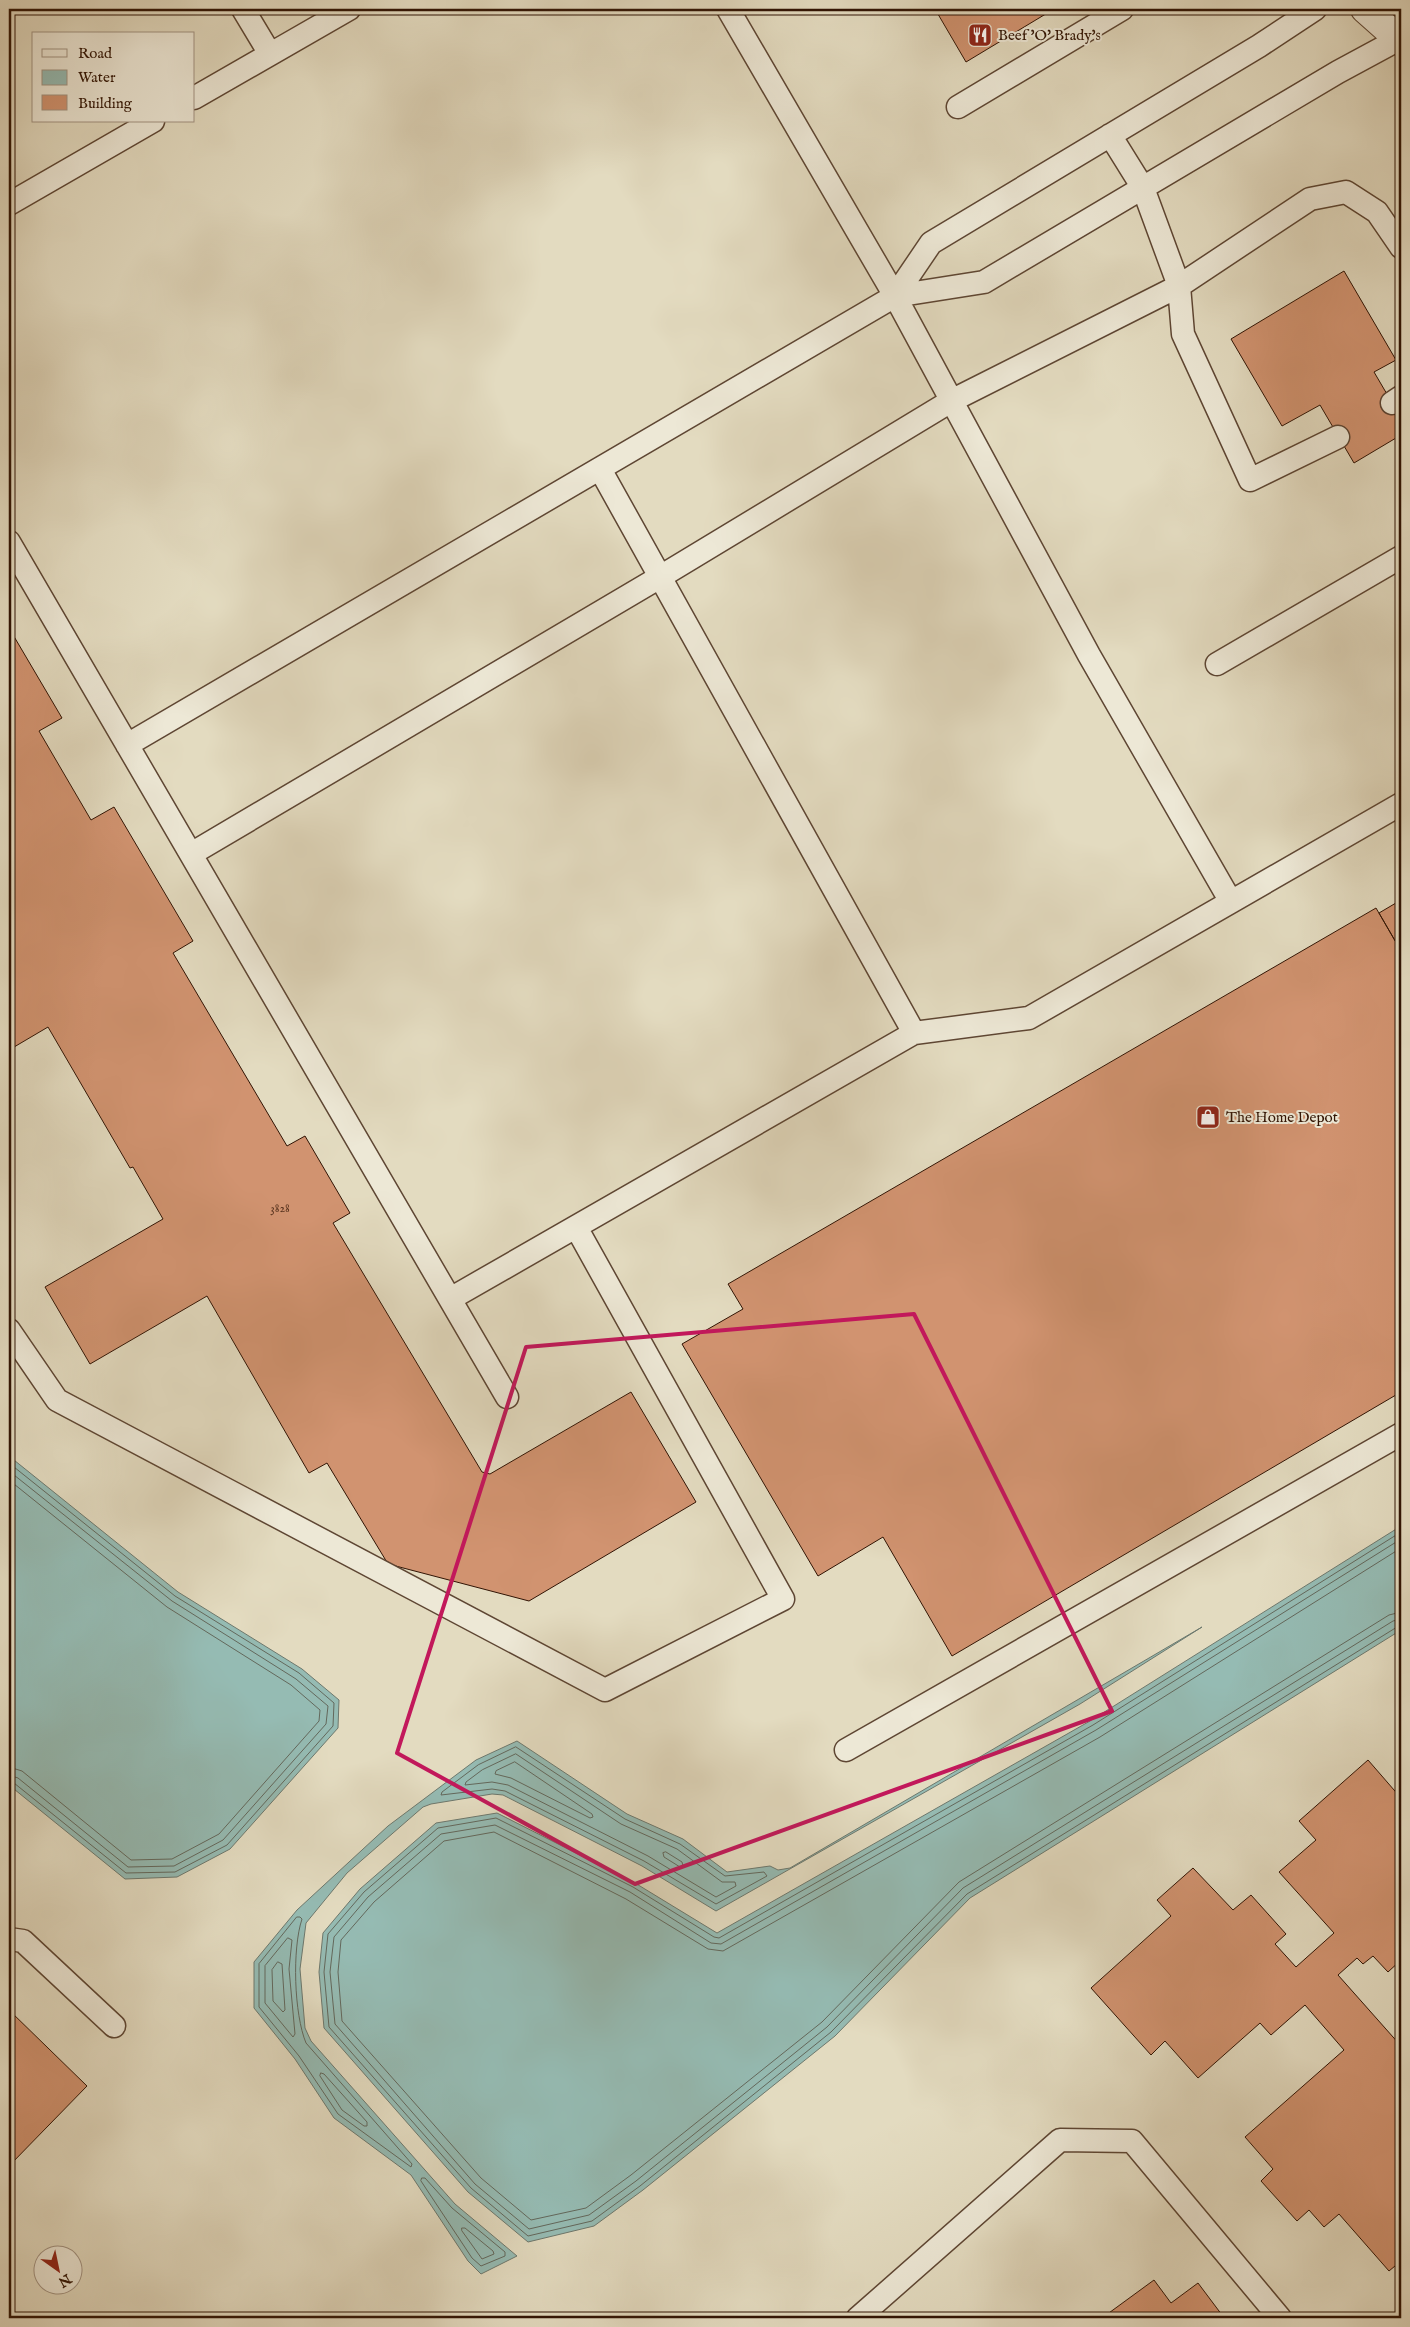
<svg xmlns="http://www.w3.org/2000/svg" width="1410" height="2327" viewBox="0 0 1410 2327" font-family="'IM FELL English',serif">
<rect width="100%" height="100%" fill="#e3dbc0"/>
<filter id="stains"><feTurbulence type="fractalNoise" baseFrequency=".004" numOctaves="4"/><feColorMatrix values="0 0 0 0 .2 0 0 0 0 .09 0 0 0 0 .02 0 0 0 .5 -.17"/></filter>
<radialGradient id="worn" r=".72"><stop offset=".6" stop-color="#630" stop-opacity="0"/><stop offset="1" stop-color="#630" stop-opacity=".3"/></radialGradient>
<path fill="#95bbb3" stroke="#6d786d" d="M9,1456l169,136 124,77 37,31 -1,28 -108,121 -53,28 -52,2 -116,-94z
M1401,1526v104l-431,268 -135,138 -192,154 -49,36 -66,16 -60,-50 -144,-164 -5,-56 4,-39 37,-44 76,-66 61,-10 138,70 82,50 373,-212z
M1202,1627l-122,77 -364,207 -74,-45 -139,-71 -11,-1 -61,10 -8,3 -76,66 -41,50 -6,46 5,59 6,13 144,163 62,52 -36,18 -13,-13 -57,-86 -77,-57 -39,-59 -41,-51v-46l43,-52 91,-84 88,-66 41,-19 110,73 56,25 44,33 43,-6 8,4 12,-2z"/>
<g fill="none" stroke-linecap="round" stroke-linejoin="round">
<path stroke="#63685c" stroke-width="1" d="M9,1463l166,133 124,77 35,30 -1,23 -106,119 -52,27 -49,1 -112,-90 -5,-2
M9,1471l163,130 124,78 32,27 -2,18 -103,116 -49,26 -46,1 -110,-89 -9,-3
M9,1480l158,127 124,78 29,25 -1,11 -100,113 -47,25 -41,1 -109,-89 -13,-4
M1401,1532l-308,193 -374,213 -5,-1 -81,-50 -137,-69 -58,10 -74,64 -36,42 -4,38 5,55 142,161 57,48 64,-15 48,-35 191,-154 136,-138 430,-267 4,-1
M1401,1539l-305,191 -375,214 -10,-1 -81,-51 -135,-67 -54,9 -73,63 -34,40 -4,35 5,52 140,160 54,45 60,-14 47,-34 191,-154 136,-139 430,-267 8,-2
M1401,1548l-301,189 -377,214 -15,-2 -82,-50 -132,-67 -50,9 -70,61 -33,38 -3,32 4,49 139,157 50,42 55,-12 45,-33 191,-153 137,-140 430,-267 12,-3
M516,1747l109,72 55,25 45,32 39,-4 3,4 -51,28 -72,-43 -139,-70 -13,-2 -51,6 1,-3 36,-27z
M516,1754l105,70 56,25 45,33h13l1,4 -20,11 -68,-41 -140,-71 -16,-3 -27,3 1,-3 16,-12z
M515,1762l77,52 1,3 -3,1 -79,-40 -16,-4 1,-3z
M666,1852l16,10 1,4 -3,1 -16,-10 -1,-4z
M297,1917h3l2,2c-10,30 -8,95 4,124l106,121 -1,3 -73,-53 -39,-58 -40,-49v-43z
M288,1938l4,2 -3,29 6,65 -2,3 -28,-34v-37z
M278,1962l4,2 3,46 -2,2 -10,-11 -1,-31z
M321,2073l3,1 43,48v4h-3l-22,-16 -22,-34z
M422,2178h3l27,30 53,44v4l-24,10 -9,-8 -51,-77z
M462,2228h3l28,23 1,3 -12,5 -20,-28z"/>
</g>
<path fill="#d19370" stroke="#311404" d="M935,9h119l-88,53z
M1344,271l52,89 -22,12 27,46v17l-47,28 -34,-58 -38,21 -51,-87z
M9,628l53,90 -23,13 52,89 23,-13 79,134 -20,12 114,193 18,-10 45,77 -17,10 149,249 8,2 141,-82 65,110 -167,99 -141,-37 -61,-101 -18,10 -102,-177 -117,68 -45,-77 118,-68 -30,-52 -3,1 -82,-141 -39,23z
M1401,900v51l-22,-38z
M1376,908l25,43v441l-449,264 -69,-119 -65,39 -136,-232 61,-35 -15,-25z
M1368,1760l33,38v162l-13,12 -15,-16 -10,8 -6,-6 -19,17 63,71v215l-12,10 -50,-57 -15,13 -15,-17 -12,11 -36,-40 12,-12 -28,-32 99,-87 -39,-45 -34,30 -11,-12 -62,55 -33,-37 -14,14 -60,-67 80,-72 -14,-16 36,-32 40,42 18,-15 35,39 -11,10 21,23 38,-34 -55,-61 37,-32 -17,-19z
M9,2010l78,76 -78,80z
M1154,2280l17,23 27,-20 24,32 2,-1 4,4h-126z"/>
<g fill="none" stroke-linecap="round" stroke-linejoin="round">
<g stroke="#5e4633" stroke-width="25">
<path id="service" d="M243,9l27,45
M728,9l167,287 194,359 142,247
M194,98l155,-89
M958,107l164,-98
M9,204l144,-83
M895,296l36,-53 328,-197 56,-37
M1392,403l9,-6
M1338,437l-88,43 -67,-146 -4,-48 131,-87 36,-7 31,20 24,35
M600,469l314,564
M9,542l498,855
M1217,664l184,-107
M127,745l768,-449 89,-14 354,-210 63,-34
M191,854l469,-277 291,-176 228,-115 -36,-98 -33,-53
M450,1299l464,-266 115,-15 372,-214
M9,1330l48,70 548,290 178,-91 -207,-372
M846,1750l555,-316
M9,1939l14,2 91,85
M858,2318l202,-178 72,1 148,177"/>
</g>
<g stroke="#5e4633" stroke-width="30">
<path id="tertiary" d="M1365,9l36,32"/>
</g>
<use href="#service" stroke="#ede8d6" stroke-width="22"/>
<use href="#tertiary" stroke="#ede8d6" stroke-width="28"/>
</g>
<path fill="none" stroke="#c2185b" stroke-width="4" stroke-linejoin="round" d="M914,1314l198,397 -477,173 -238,-131 129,-406z"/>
<defs>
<g id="restaurant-square" transform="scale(1.25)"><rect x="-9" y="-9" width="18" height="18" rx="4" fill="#8f2418" stroke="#ede8d6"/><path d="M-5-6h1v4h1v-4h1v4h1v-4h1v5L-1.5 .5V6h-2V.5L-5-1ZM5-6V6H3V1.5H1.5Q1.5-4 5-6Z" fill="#fff"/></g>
<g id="shop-square" transform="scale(1.25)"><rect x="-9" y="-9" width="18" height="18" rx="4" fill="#8f2418" stroke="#ede8d6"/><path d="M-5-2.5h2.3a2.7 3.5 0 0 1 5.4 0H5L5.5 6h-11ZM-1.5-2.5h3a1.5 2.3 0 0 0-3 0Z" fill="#fff"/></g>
</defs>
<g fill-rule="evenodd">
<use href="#restaurant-square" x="980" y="35"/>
<use href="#shop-square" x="1208" y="1117"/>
</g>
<g text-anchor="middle" stroke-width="4" stroke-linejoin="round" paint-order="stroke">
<g font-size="12" fill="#59341f">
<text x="280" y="1212">3828</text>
</g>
<g font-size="15" fill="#311404" stroke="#ede8d6" text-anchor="start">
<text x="998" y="40">Beef 'O' Brady's</text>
<text x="1226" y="1122">The Home Depot</text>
</g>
</g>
<rect width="1410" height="2327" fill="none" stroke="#e3dbc0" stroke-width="30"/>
<rect x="10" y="10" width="1390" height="2307" fill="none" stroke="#311404" stroke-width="2.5"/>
<rect x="15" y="15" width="1380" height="2297" fill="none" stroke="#311404"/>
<rect x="32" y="32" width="162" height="90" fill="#ede8d6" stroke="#a29382"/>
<rect x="42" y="49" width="25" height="8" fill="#ede8d6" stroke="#a29382"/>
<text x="78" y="58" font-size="15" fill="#311404">Road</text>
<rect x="42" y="70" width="25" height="15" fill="#95bbb3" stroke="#a29382"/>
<text x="78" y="82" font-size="15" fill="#311404">Water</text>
<rect x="42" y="95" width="25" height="15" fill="#d19370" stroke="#a29382"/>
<text x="78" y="108" font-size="15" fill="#311404">Building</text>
<g transform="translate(58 2270) rotate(147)"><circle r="24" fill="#ede8d6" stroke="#a29382"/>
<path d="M0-4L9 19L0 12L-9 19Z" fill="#8f2418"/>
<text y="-8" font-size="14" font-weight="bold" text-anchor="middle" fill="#311404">N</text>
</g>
<rect width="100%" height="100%" filter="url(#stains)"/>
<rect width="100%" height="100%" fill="url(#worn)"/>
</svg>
